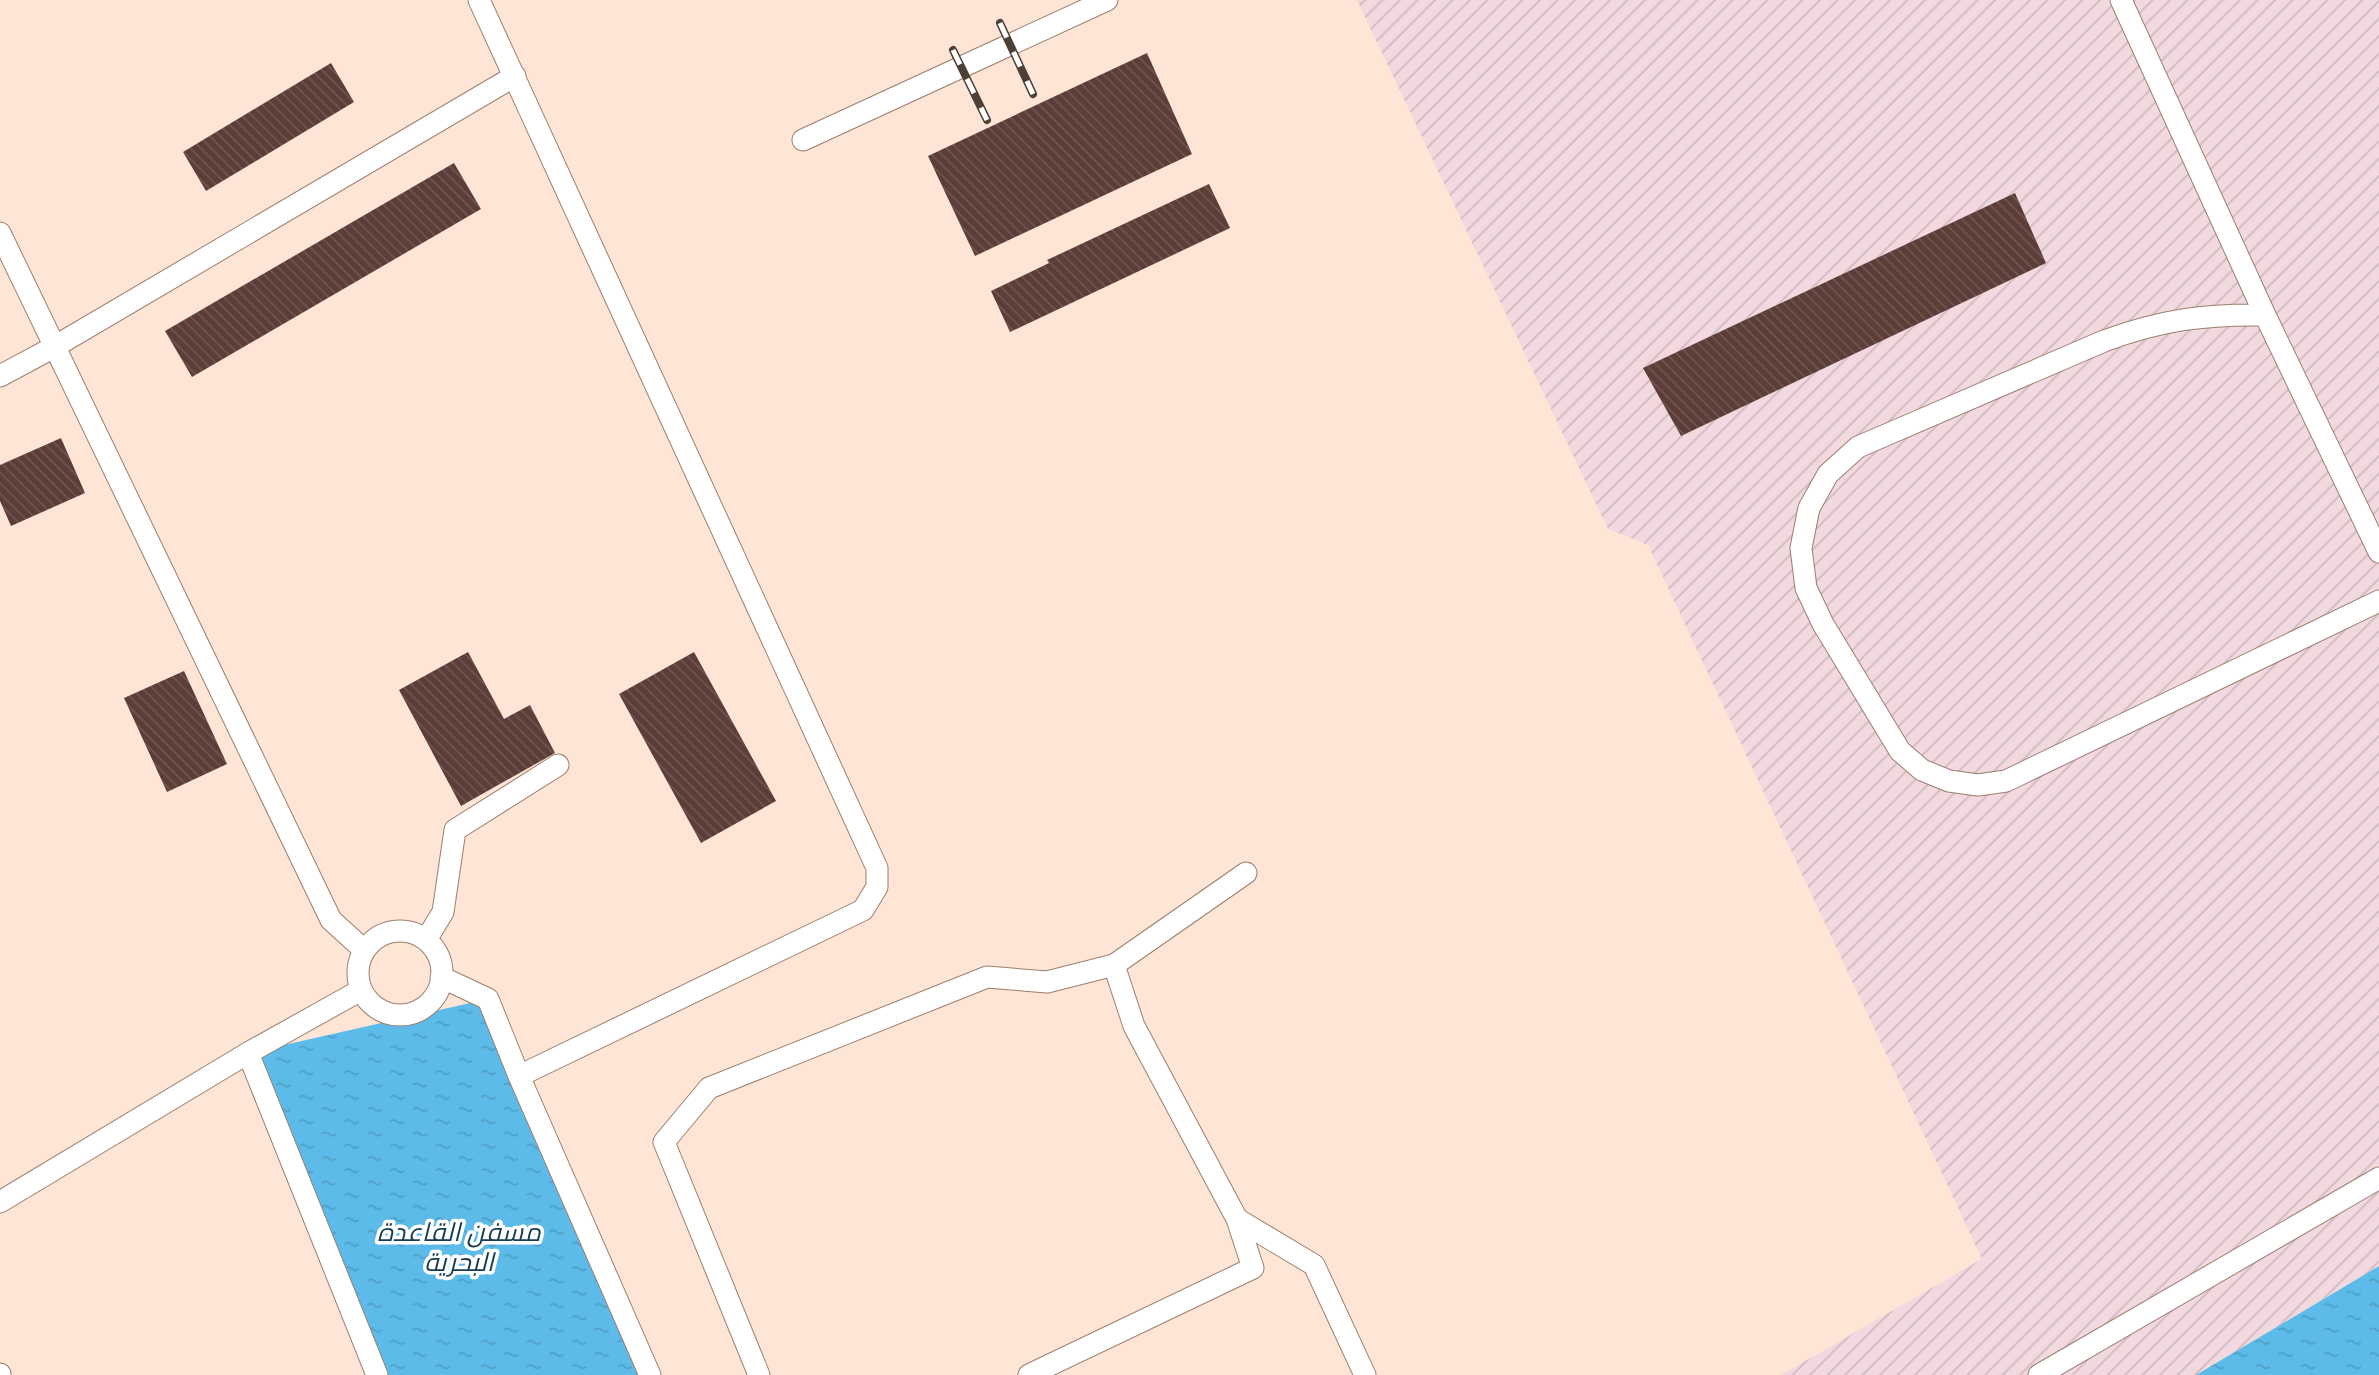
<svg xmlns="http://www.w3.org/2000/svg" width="2379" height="1375" viewBox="0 0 2379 1375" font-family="'Roboto Serif',Cairo,serif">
<defs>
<pattern id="industrial-furrows" width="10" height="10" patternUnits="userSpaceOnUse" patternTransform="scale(1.75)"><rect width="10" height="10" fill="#f2d9e0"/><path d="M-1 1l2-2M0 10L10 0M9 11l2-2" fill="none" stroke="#cfb9bf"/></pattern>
<pattern id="water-ripples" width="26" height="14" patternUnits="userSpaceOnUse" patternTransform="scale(1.75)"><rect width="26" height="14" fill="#5cbbe8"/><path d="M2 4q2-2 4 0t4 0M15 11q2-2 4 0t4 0" fill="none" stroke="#4fa0c6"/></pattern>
<pattern id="building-back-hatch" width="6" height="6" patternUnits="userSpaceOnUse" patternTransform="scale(1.75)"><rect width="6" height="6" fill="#5c3d38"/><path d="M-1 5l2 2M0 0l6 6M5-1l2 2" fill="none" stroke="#6f5551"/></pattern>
</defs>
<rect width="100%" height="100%" fill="#ffe5d5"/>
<path fill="url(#industrial-furrows)" d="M1357,0h1022v1266l-183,109h-415l201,-116 -334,-714 -40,-16z"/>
<path fill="url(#water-ripples)" d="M488,999l163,376h-275l-128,-322z
M2379,1266v109h-183z"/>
<path fill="url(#building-back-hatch)" d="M1147,53l45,101 -217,102 -47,-100z
M331,63l23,39 -148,89 -23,-39z
M454,163l27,46 -289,168 -27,-46z
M1209,184l21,44 -220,104 -19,-41 58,-28 -2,-3z
M2015,193l31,70 -365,173 -38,-68z
M61,438l24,55 -74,33 -11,-25v-36z
M468,652l36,67 26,-14 25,48 -94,53 -62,-116z
M694,652l82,149 -75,42 -82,-149z
M184,671l43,93 -60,28 -43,-94z"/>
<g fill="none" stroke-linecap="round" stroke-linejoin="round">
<g stroke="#9c7e6c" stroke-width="23">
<path id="minor" d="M479,0l398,868v19l-14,23 -344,166
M2121,0l144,315 114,237
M803,140l304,-140
M0,233l331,687 33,30
M2265,315c-61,-1 -104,5 -161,26l-246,106 -30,27 -19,34 -8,40 5,40 17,36 77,127 22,19 27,11 29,4 28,-4 373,-180
M0,376l54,-29 461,-271
M1246,873l-132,92 20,61 103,193 77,46 51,110
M358 973a42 42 0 1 1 84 0a42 42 0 1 1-84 0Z
M426,940l17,-28 12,-82 103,-65
M441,977l47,22 31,77 131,299
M361,990l-113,63 129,322
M0,1202l248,-149
M0,1374v1
M759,1375l-95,-233 45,-54 278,-111 60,5 67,-17
M1029,1375l224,-107 -16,-49
M2039,1375l340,-197"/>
</g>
<use href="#minor" stroke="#fff" stroke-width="21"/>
<g stroke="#4d4037" stroke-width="8">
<path id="rail" d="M1000,23l33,71
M953,50l34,70"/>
</g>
<use href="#rail" stroke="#fff" stroke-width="5" stroke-dasharray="16" stroke-linecap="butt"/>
</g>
<g text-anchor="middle" stroke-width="7" stroke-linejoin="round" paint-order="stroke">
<g font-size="26" font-style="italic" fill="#143d50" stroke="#fff">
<text x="459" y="1241">مسفن القاعدة<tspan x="459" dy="30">البحرية</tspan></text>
</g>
</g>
</svg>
